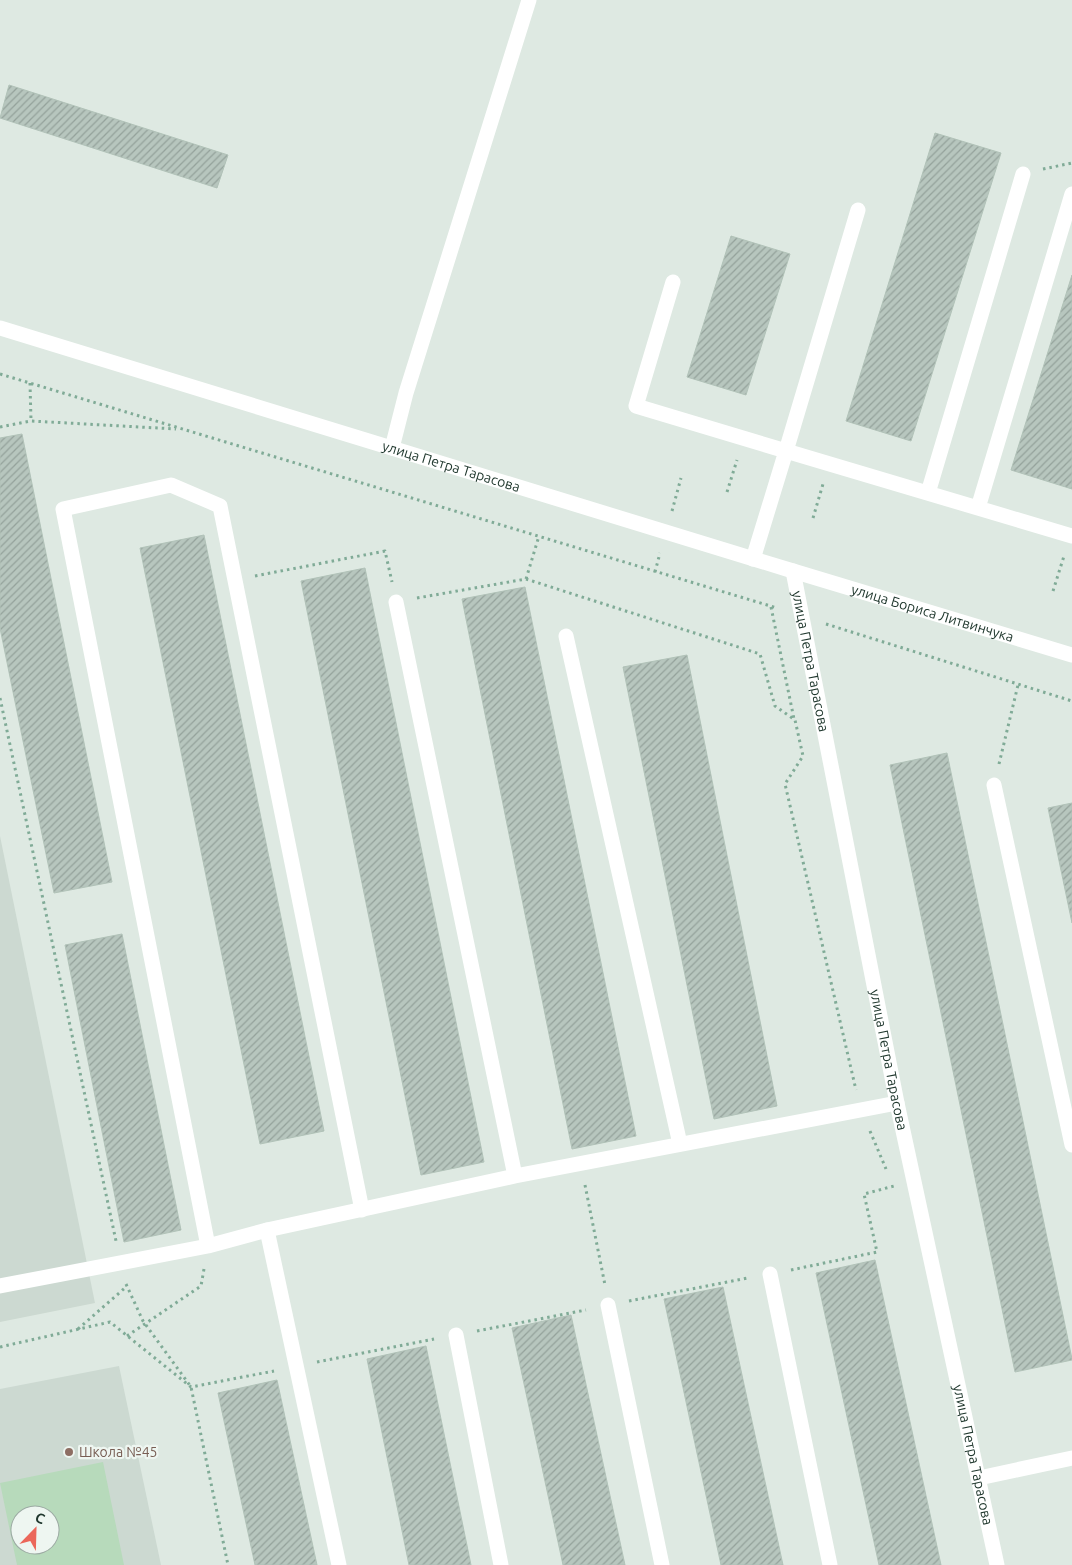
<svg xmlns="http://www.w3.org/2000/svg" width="1072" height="1565" viewBox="0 0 1072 1565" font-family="Ubuntu,sans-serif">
<defs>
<pattern id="building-hatch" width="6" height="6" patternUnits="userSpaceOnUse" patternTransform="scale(1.25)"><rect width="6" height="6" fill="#b7c6be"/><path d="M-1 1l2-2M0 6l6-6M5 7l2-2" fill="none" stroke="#94a29b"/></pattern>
</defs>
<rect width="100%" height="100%" fill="#dee9e2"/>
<path fill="#ccd9d1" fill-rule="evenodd" d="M0,836l95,467 -95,19z
M119,1366l42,199h-161v-176zM20,1515h30v30h-30z"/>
<path fill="#b7dabb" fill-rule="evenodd" d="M103,1462l21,103h-107l-17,-82zM20,1515h30v30h-30z"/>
<path fill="url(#building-hatch)" stroke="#b1c2b8" d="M9,85l219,70 -11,33 -217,-70z
M935,133l66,20 -90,288 -65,-20z
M731,236l59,18 -44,141 -59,-18z
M1072,275v214l-61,-19z
M22,434l90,448 -58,11 -54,-265v-190z
M204,535l120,596 -64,13 -120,-596z
M365,568l119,594 -63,13 -120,-594z
M525,587l111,549 -64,13 -110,-550z
M687,655l90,451 -63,13 -91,-452z
M947,753l125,606v1l-57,12 -125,-607z
M1072,803v120l-24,-115z
M122,934l59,296 -57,12 -59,-297z
M875,1260l66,305h-62l-63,-292z
M723,1287l60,278h-62l-57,-266z
M571,1315l54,250h-62l-51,-237z
M426,1346l45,219h-62l-42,-206z
M277,1380l40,185h-62l-37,-172z"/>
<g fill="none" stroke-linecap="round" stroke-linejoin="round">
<path stroke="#80ab97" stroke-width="3" stroke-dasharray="2.5 4" stroke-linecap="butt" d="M1043,169l29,-6
M0,374l777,234
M30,383l1,38
M0,427l31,-6 145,8
M727,492l10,-32
M672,511l9,-33
M813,518l10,-34
M655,572l5,-19
M255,576l130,-25 7,31
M526,579l13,-43
M1053,591l11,-35
M417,598l109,-19 234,75 15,52 20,14 8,36 -18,28 71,306
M771,607l23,112
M826,624l246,77
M0,698l116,543
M999,764l19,-79
M870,1131l16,38
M585,1185l20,100
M791,1270l86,-18 -13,-58 30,-8
M126,1284l17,37 48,66 37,178
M629,1301l119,-23
M78,1329l48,-42
M477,1331l109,-21
M127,1336l74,-50 3,-17
M0,1347l110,-25 81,65 83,-16
M317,1362l117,-23"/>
<path stroke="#fff" stroke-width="15" d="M673,282l-37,124 150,45 72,-241
M392,448l14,-55 123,-393
M928,493l95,-319
M978,508l94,-314
M753,559l33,-108 286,85
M396,602l119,574
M566,636l114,508
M994,785l78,360
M208,1246l-145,-737 108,-24 49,21 142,704
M770,1274l60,291
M0,1286l208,-40 59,-16 248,-54 382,-73
M608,1305l54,260
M456,1335l45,230
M979,1478l93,-20"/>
<g stroke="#fff" stroke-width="15">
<path id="s1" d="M793,571l104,532 100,462"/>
<path d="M267,1230l72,335"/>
</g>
<path stroke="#fff" stroke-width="15" id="s2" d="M0,328l793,243 279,84"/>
</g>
<circle fill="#8d6e63" stroke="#eef6f1" stroke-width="2" cx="69" cy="1452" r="5"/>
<g text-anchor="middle" stroke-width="4.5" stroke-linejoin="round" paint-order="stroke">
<g font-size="14" fill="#20382e" stroke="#eef6f1">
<text dy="5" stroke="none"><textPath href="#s2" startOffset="472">улица Петра Тарасова</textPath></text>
<text dy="5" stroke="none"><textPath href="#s2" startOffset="975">улица Бориса Литвинчука</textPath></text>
<text dy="5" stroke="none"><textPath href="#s1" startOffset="92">улица Петра Тарасова</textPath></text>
<text dy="5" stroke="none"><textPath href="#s1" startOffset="498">улица Петра Тарасова</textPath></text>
<text dy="5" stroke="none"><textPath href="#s1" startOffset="902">улица Петра Тарасова</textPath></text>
</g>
<g font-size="14" fill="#785e54" stroke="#eef6f1" text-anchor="start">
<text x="79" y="1457">Школа №45</text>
</g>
</g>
<g transform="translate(35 1530) rotate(23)"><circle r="24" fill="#eef6f1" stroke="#9caaa3"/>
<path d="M0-4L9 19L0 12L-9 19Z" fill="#eb675a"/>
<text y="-8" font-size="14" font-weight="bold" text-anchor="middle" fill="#20382e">С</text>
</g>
</svg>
